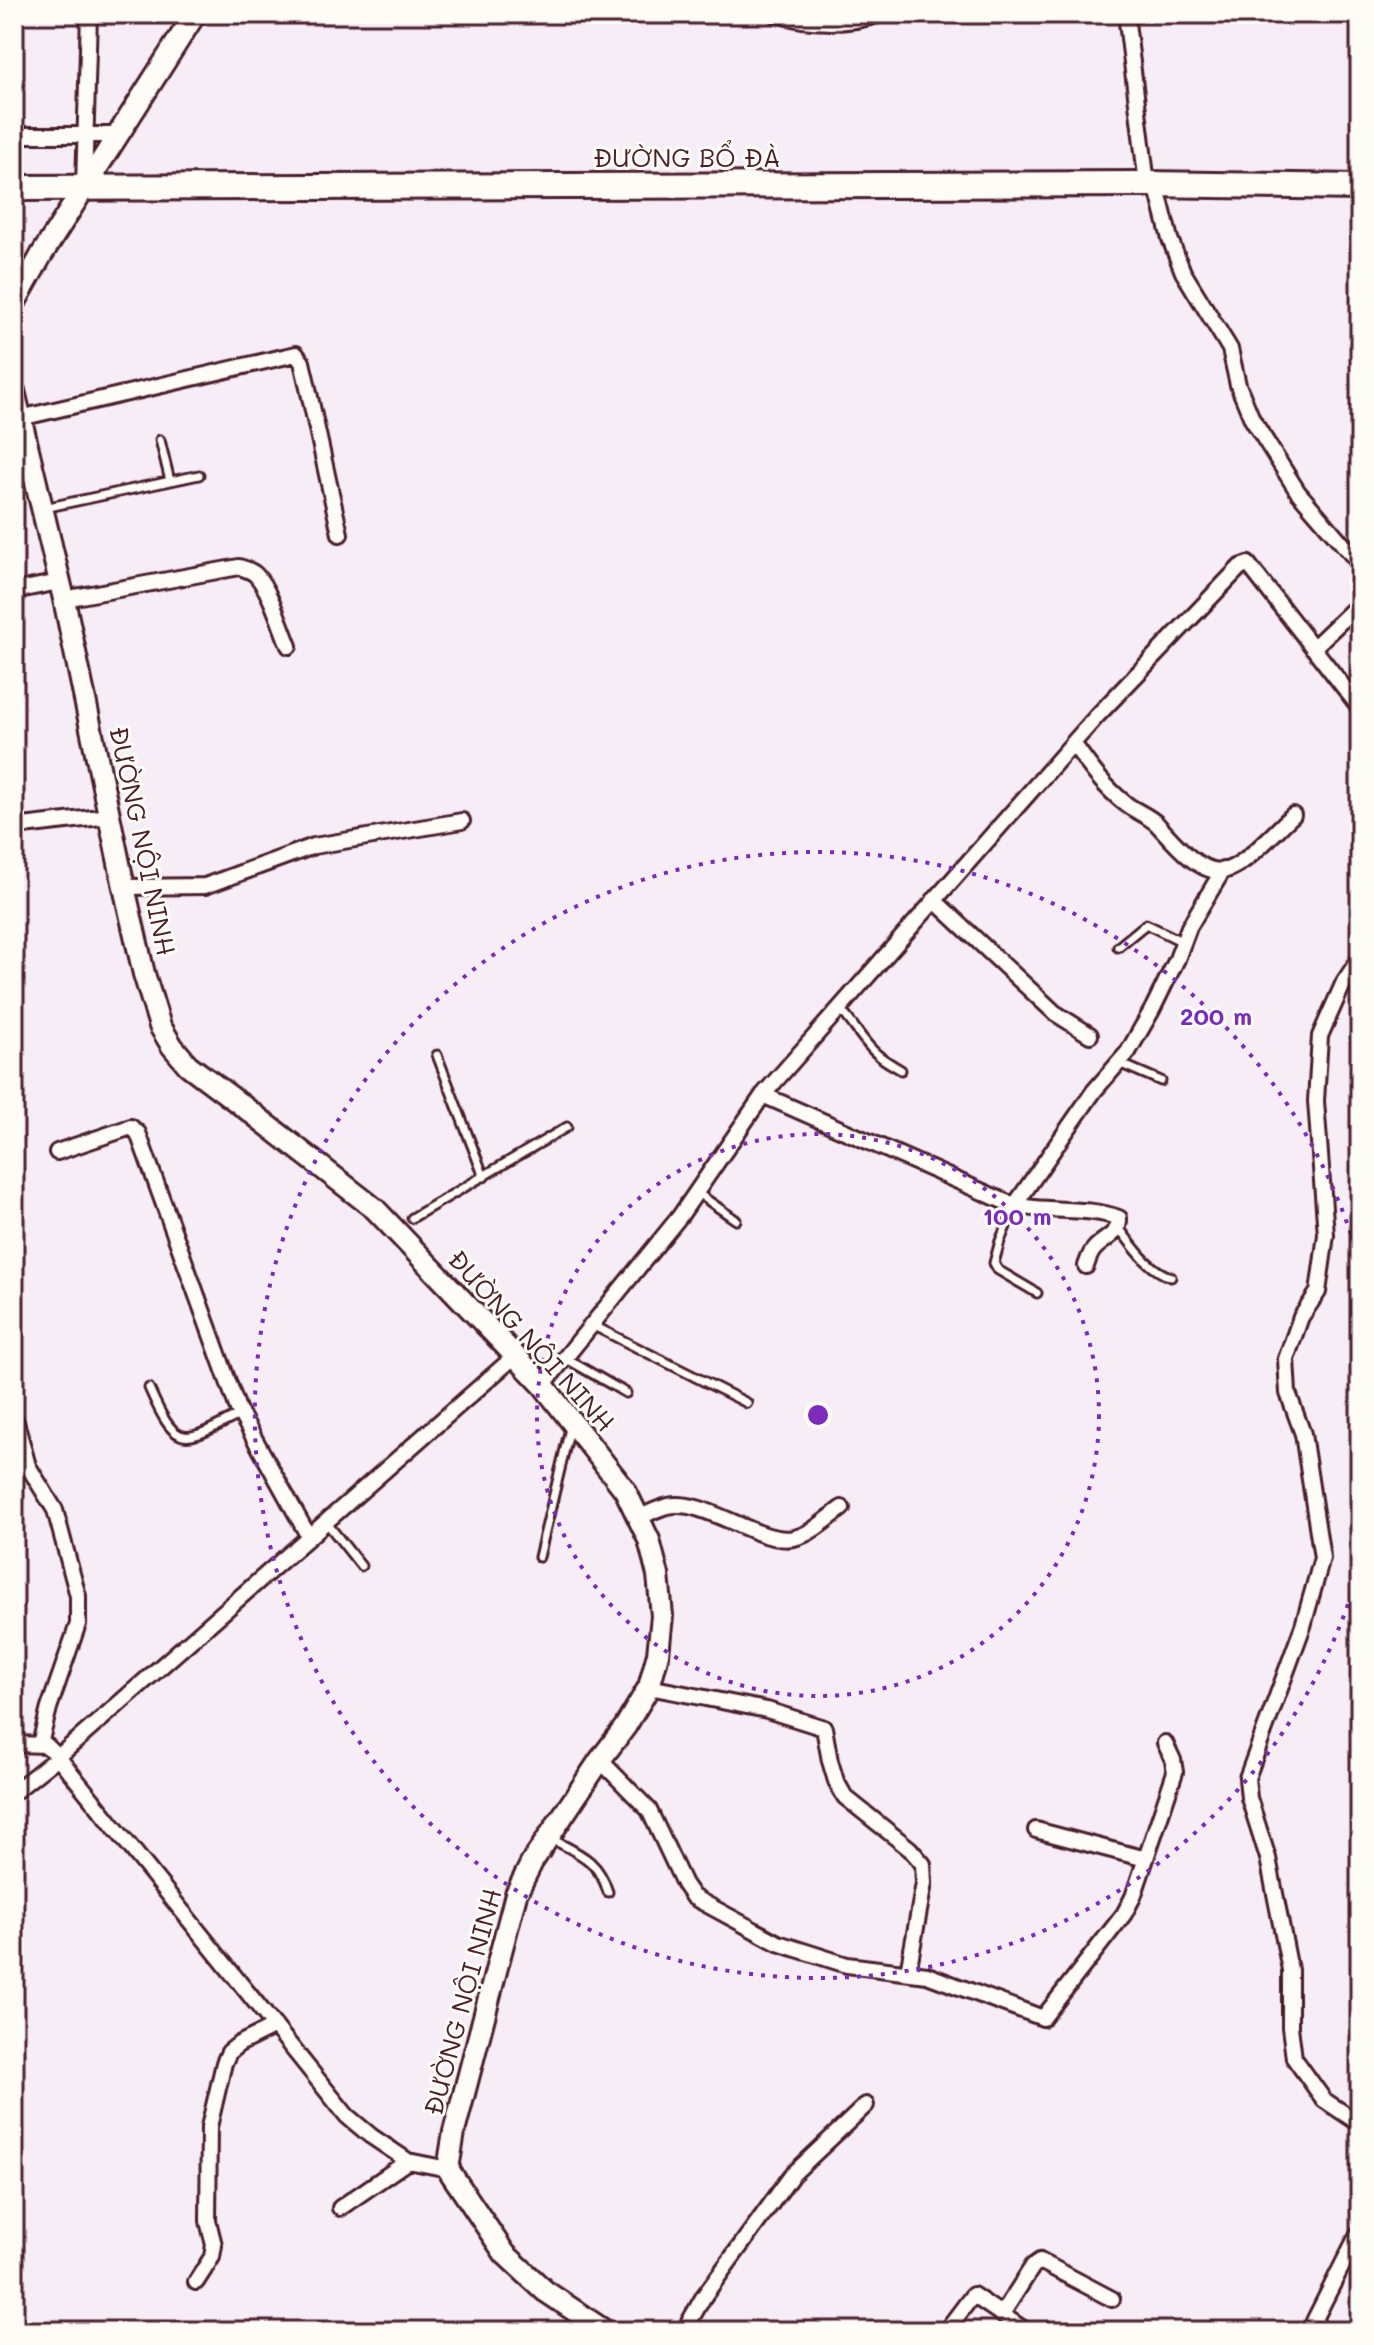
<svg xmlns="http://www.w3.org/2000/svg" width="1374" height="2345" viewBox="0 0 1374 2345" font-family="Mali,sans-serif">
<rect width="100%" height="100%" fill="#f6edf7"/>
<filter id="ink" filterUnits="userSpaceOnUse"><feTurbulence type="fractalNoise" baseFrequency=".0125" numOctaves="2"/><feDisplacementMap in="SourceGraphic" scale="16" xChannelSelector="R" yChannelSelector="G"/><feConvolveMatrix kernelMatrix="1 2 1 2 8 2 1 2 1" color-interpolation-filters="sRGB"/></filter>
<g filter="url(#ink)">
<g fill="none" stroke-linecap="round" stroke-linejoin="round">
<g stroke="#4a1f2b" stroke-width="13">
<path id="lane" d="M160,440l10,41
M44,508l155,-33
M1118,947l28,-23 37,18
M839,1008c14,14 24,35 39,47 7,6 15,10 23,15
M437,1055l47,122
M1119,1063l42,18
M696,1192l40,28
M1015,1205l-15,36 -6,22 4,7 39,23
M412,1218l155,-91
M1119,1228c14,18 29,42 52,49
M592,1325l155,78
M565,1358l61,35
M149,1388c29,66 35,54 92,26
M326,1522l35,44
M539,1557l31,-129
M550,1838c29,16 48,21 58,54"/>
</g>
<g stroke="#4a1f2b" stroke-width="20">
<path id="street" d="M776,14c32,10 73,11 104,0
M1126,14l21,170
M14,135h103
M1156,184l14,55 13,33 47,77 8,36 14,34 46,73 62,72
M84,186l5,-172
M20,418l276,-64 6,8 4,17 34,155
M14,591l45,-9
M64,599l175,-32c6,2 12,3 17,8 15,17 24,50 33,71
M1313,648l47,-45
M1073,743c16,23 31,44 53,61 9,7 23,12 31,20 15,16 40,48 64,47 21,-1 56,-42 72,-56
M14,827l96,-11
M124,887l81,-1 109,-40 148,-25
M934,900l121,113 35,22
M1360,958l-16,24 -24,54 -4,65 10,134 -8,57 -17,25 -15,42 2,34 15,41 19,124 -19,68 -56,152 2,20 19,60 22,112v57l4,31 30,42 36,24
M763,1095l245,108c36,11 76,2 111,15 1,16 -13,19 -24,30 -5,5 -7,12 -9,18
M57,1152l74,-25 7,6 100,276 71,128
M1015,1205l79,-114 34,-39 24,-42 25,-51 12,-32 34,-57
M543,1385l137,-169 83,-121 333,-378 144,-150 8,-3 112,144
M16,1422l12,44 27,44 23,86v28l-29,84 -9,36
M639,1517c9,-3 19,-9 29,-11 38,-8 90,39 126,32 18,-4 34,-20 48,-30
M649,1687l118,23 57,18 6,33 6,20 9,16 65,52 13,15 1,19 -16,89
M14,1744l32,1 12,12 289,359 24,20 37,25 40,8
M600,1760l49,50 35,74 9,13 85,46 69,22 80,10 116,43 81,-104 9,-17 42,-125 -2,-12 -8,-17
M14,1792l44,-35 457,-401
M1036,1830l110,29
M340,2208l68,-47
M196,2282l16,-25 2,-12 -6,-24 1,-94 15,-64 5,-11 10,-8 36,-18
M1002,2314l31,-48 7,-5 72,38
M684,2331l20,-35 88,-121 74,-70
M946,2331l27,-36 53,36
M1309,2331l49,-97"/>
</g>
<g stroke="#4a1f2b" stroke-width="26">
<path id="secondary" d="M14,304l28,-50 153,-240
M14,391l50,208 60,288 20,87 16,52 12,20 16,19 64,48 123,96 168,176 82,105 24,50 9,35 4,41 -4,38 -9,33 -24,40 -25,33 -68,102 -16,32 -62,238 -6,37 57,85 40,37 60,40"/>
</g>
<g stroke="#4a1f2b" stroke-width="30">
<path id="primary" d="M14,188l1133,-4 213,3"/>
</g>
<use href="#lane" stroke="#fdfcf7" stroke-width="7"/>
<use href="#street" stroke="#fdfcf7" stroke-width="14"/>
<use href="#secondary" stroke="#fdfcf7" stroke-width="20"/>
<use href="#primary" stroke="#fdfcf7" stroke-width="24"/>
</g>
</g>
<g fill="none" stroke="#7b2cbf" stroke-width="4" stroke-dasharray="4 8">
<circle cx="818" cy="1415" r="281"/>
<path d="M1359 1570A563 563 0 1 1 1359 1260"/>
</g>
<g text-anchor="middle" stroke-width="6" stroke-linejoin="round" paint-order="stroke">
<g font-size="26" fill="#4a1f2b" stroke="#fdfcf7">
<text x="687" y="167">ĐƯỜNG BỔ ĐÀ</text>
<text transform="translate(142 841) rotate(78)" y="9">ĐƯỜNG NỘI NINH</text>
<text transform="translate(531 1341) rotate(48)" y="9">ĐƯỜNG NỘI NINH</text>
<text transform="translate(463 2002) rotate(-75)" y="9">ĐƯỜNG NỘI NINH</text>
</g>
</g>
<circle cx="818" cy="1415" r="12" fill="#7b2cbf" stroke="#fdfcf7" stroke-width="4"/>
<g font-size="24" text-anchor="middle" font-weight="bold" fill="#7b2cbf" stroke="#fdfcf7" stroke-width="6" stroke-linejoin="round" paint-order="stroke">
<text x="1216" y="1025">200 m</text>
<text x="1017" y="1225">100 m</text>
</g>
<rect width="1374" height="2345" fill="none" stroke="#fdfcf7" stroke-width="48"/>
<rect x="24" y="24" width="1326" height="2297" fill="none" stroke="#4a1f2b" stroke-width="3" filter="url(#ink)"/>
</svg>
